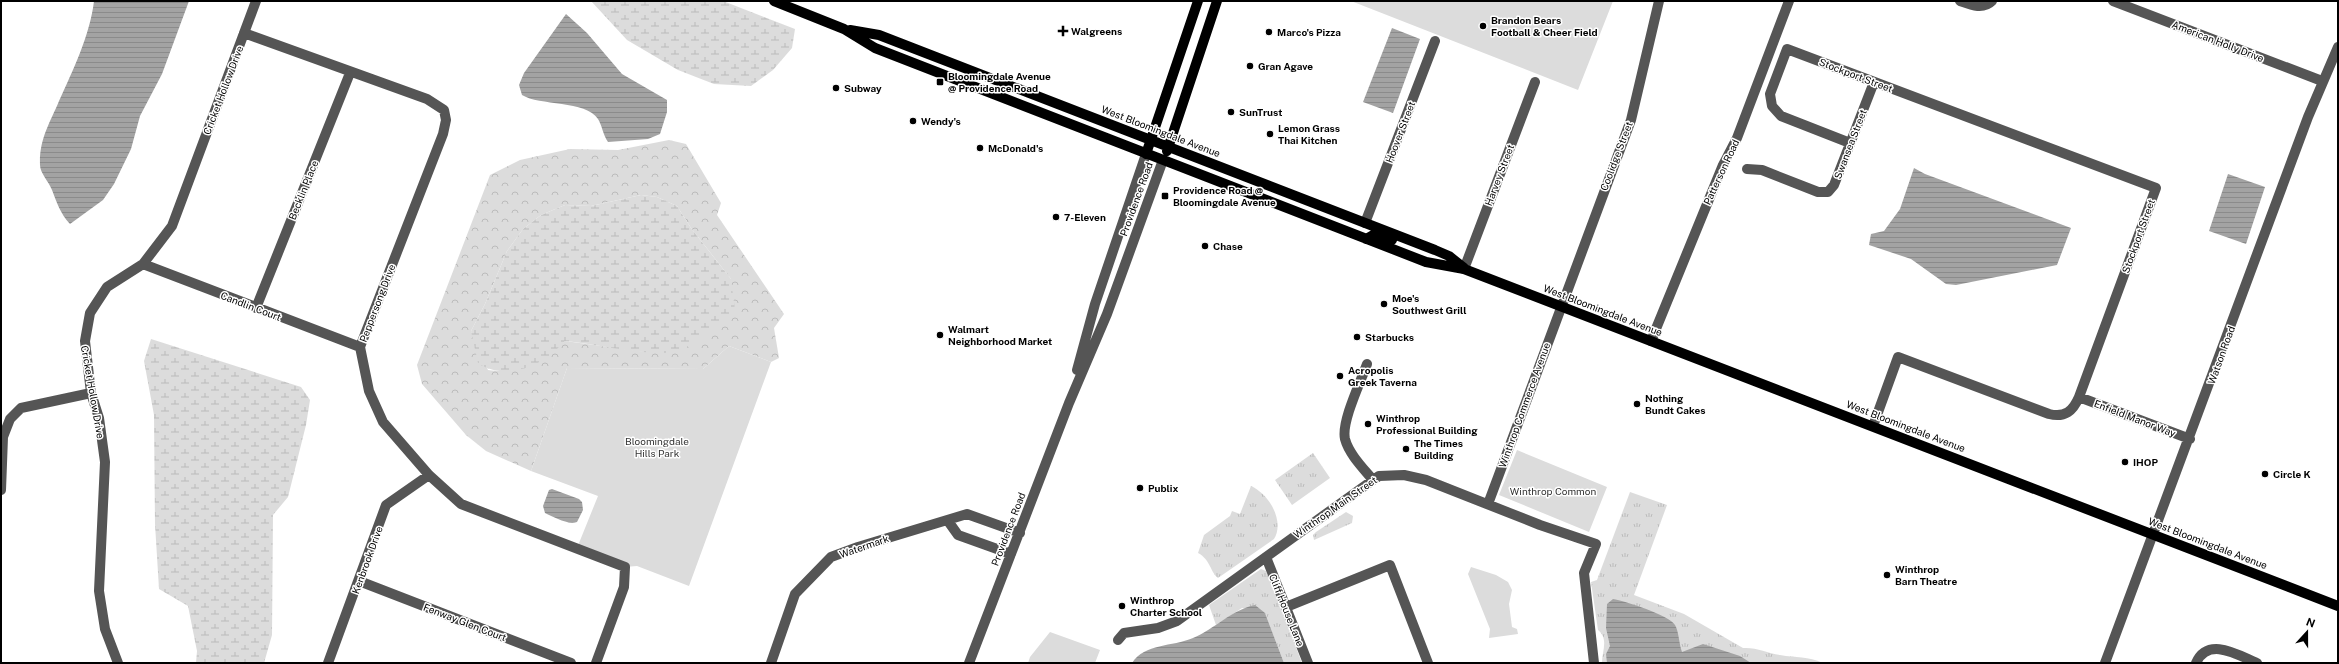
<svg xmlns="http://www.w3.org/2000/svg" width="2339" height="664" viewBox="0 0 2339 664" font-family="'Public Sans',sans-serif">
<defs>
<pattern id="grass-tufts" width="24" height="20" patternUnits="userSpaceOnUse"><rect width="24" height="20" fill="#dcdcdc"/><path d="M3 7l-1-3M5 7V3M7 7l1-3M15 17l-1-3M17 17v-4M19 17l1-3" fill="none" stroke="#bbb"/></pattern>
<pattern id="forest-crowns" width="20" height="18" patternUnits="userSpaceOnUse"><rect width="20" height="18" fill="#dcdcdc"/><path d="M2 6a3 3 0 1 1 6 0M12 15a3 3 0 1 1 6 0" fill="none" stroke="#bbb"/></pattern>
<pattern id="wetland-marsh" width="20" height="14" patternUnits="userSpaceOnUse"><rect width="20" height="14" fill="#dcdcdc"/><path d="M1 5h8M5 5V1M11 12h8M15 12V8" fill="none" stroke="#bbb"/></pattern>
<pattern id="water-rules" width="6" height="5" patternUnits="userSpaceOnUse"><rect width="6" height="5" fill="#a3a3a3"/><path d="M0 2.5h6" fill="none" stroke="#8b8b8b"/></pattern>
</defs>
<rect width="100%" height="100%" fill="#fff"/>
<path fill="url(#grass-tufts)" d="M1313,453l17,25 -38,27 -17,-25z
M1251,486c18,8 34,35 23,53l-56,39c-8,-6 -7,-18 -20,-25l6,-18 26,-19 2,-5 8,3z
M1630,492l37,13 -33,90 50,19 59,34c13,-1 24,5 37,7 16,3 28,1 43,8h-221c0,-12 7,-24 -4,-33l-7,-48 6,-2z
M1346,512l7,4 -1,7 -38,17 -1,-5 3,-3z
M1261,569l5,2 36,92h-18l-19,-50 -23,-5 -26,17 -7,-20z"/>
<path fill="url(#forest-crowns)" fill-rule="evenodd" d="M669,140l17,4 35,59 -4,12 67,99 -10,14 5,30 -8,4 -42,-16 -26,23 -136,-1 -36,103 -45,-20 -20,-16 -44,-51 -5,-19 73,-190 30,-15 50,-11 48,1zM641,195l16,2 20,9 14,22 40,51 -60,73h-25l-81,-11c-29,20 -40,34 -77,29l-17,-39 14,-27 22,-53 16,-22 18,-14 24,-10 26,1z"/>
<path fill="url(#wetland-marsh)" d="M591,1h132l72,28 -3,19 -19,22 -22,16 -37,-2 -36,-14 -51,-30z
M641,195l16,2 20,9 14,22 40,51 4,31c-16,18 -39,36 -63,42 -20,5 -83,-9 -107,-11 -6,5 -10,11 -16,15 -21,15 -50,22 -71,7l-7,-32 14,-27 22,-53 16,-22 18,-14 24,-10 26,1z
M151,339l150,48 9,13 -4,25 -18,72 -15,18 -1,120 -8,28h-68l1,-12 -9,-45 -29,-17 -4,-65 -1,-109 -10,-54z"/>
<path fill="#dcdcdc" d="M1351,1h262l-35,89z
M729,346l42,16 -82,224 -52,-20 -12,1 -48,-19 21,-52 -67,-25 36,-103 136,1z
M1517,450l90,37 -18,45 -90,-37z
M1471,567l25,8 12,7 4,8 -3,14 3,23 5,2 1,5 -29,4 1,-9 -22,-55z
M1050,632l50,18 -5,13h-67l2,-6z"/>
<path fill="url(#water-rules)" d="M94,1h95l-27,73 -22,42 -9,33 -17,35 -11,16 -33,24c-10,-11 -13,-21 -18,-34 -3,-8 -12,-17 -12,-25 -1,-26 10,-42 19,-64 14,-31 31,-66 35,-100z
M566,14l21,19 35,41 45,26v12l-7,22 -12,5 -40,3c-5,-7 -6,-17 -10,-23 -12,-19 -59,-13 -76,-24l-3,-10 5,-12z
M1392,28l28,11 -27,74 -30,-11z
M1914,168l11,6 146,54 -14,37 -101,20 -10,-1 -35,-25 -42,-14 2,-11 13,-3 16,-22z
M2228,174l37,13 -19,57 -37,-13z
M552,489l27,10 3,3 1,8 -6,12c-10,3 -23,-5 -32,-9l-2,-7 6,-16z
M1613,599c12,2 56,16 62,26 4,7 4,19 7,27l21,-8 37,12 11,7h-144l-1,-9 4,-8 -4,-18 1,-24z
M1255,605l10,8 19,50h-152c13,-20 40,-16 61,-25 22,-9 38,-28 62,-33z"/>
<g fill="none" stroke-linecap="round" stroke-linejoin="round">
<path stroke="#555" stroke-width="10" d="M1960,1c11,4 23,9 32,0
M2113,1l209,80
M244,33l183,66 17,11 2,10 -3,14 -83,213 9,44 14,31 46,53 32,29 164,63 -1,20 -28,76
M1850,143l-69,-27 -9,-10 -2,-12 17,-45 369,139 -77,209c-6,14 -14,21 -30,17l-151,-57 -25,69
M1747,169l15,1 56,22h10l6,-7 40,-103
M1365,223l70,-182
M143,264l217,83
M1464,269l71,-187
M256,308l94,-235
M1651,341l72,-176 14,-27 52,-137
M1367,364c-6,17 -26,58 -22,75 4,15 18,29 28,41
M1077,370l18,-66 51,-150
M2079,397l111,42
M1,490l2,-53 7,-18 11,-11 70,-15
M1488,504l143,-384 28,-119
M948,521l10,14 53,19
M1266,557l42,106
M359,581l212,82
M1286,607l104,-42 38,98
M1118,640l6,-7 34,-5 19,-7 196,-141 6,-4 25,-1 22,5 114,45 56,19 -12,29 10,90
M118,663l-13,-34 -6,-38 6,-129 -6,-44 -8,-25 -6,-52 5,-28 17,-26 36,-23 29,-38 84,-225
M328,663l58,-158 43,-30
M771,663l24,-69 36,-37 27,-10 109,-33 53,19
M969,663l100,-260 38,-89 56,-154
M2105,663l203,-546 30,-70
M2196,663c12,-27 42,-8 61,0"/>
<path stroke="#000" stroke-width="10" d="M774,1l70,28 31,19 551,214 38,7 874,337
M850,30l29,5 556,215 14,6 15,12
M1167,151l50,-150
M1146,154l52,-153
M1366,239l7,-4 19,5"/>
</g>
<g fill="#000" stroke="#fff" stroke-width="1.5">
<circle cx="1483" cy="26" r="4"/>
<path d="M1061 25h4v4h4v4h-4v4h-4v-4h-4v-4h4z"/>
<circle cx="1269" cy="32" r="4"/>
<circle cx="1250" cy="66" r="4"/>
<rect x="936" y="78" width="8" height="8" rx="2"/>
<circle cx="836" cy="88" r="4"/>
<circle cx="1231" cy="112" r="4"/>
<circle cx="913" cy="121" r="4"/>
<circle cx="1270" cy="134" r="4"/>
<circle cx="980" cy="148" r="4"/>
<rect x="1161" y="192" width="8" height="8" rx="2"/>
<circle cx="1056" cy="217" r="4"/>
<circle cx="1205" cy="246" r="4"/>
<circle cx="1384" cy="304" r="4"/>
<circle cx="940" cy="335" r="4"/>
<circle cx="1357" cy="337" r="4"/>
<circle cx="1340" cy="376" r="4"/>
<circle cx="1637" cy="404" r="4"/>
<circle cx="1368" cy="424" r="4"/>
<circle cx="1406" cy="449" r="4"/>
<circle cx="2125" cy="462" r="4"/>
<circle cx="2265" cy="474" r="4"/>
<circle cx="1140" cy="488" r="4"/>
<circle cx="1887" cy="575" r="4"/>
<circle cx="1122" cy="606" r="4"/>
</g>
<g text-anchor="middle" stroke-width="3" stroke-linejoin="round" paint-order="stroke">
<g font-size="10" font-weight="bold" fill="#000" stroke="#fff" text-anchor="start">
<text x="1491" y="24">Brandon Bears<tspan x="1491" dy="12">Football &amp; Cheer Field</tspan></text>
<text x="1071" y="35">Walgreens</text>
<text x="1277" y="36">Marco's Pizza</text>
<text x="1258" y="70">Gran Agave</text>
<text x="948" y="80">Bloomingdale Avenue<tspan x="948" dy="12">@ Providence Road</tspan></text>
<text x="844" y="92">Subway</text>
<text x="1239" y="116">SunTrust</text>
<text x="921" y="125">Wendy's</text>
<text x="1278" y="132">Lemon Grass<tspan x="1278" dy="12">Thai Kitchen</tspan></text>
<text x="988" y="152">McDonald's</text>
<text x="1173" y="194">Providence Road @<tspan x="1173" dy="12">Bloomingdale Avenue</tspan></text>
<text x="1064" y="221">7-Eleven</text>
<text x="1213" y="250">Chase</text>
<text x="1392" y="302">Moe's<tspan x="1392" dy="12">Southwest Grill</tspan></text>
<text x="948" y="333">Walmart<tspan x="948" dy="12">Neighborhood Market</tspan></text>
<text x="1365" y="341">Starbucks</text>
<text x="1348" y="374">Acropolis<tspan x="1348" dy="12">Greek Taverna</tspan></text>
<text x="1645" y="402">Nothing<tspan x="1645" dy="12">Bundt Cakes</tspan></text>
<text x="1376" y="422">Winthrop<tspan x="1376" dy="12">Professional Building</tspan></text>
<text x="1414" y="447">The Times<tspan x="1414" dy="12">Building</tspan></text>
<text x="2133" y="466">IHOP</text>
<text x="2273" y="478">Circle K</text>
<text x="1148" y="492">Publix</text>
<text x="1895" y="573">Winthrop<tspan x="1895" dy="12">Barn Theatre</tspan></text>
<text x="1130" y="604">Winthrop<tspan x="1130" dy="12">Charter School</tspan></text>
</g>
<g font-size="10" fill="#000" stroke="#fff">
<text transform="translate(2218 41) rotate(21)" y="4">American Holly Drive</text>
<text transform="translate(1856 75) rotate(21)" y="4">Stockport Street</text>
<text transform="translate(223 90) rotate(-69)" y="4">Cricket Hollow Drive</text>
<text transform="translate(1161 131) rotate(21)" y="4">West Bloomingdale Avenue</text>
<text transform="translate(1400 132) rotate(-69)" y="4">Hoover Street</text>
<text transform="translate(1850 144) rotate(-69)" y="4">Swansea Street</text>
<text transform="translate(1616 156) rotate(-69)" y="4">Coolidge Street</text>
<text transform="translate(1721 172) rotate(-65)" y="4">Patterson Road</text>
<text transform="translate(1499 175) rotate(-69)" y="4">Harvey Street</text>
<text transform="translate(303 190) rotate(-68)" y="4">Becklin Place</text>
<text transform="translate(1136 199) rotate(-70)" y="4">Providence Road</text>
<text transform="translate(2138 236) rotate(-70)" y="4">Stockport Street</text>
<text transform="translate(377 303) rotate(-69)" y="4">Peppersong Drive</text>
<text transform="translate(251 306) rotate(21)" y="4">Candlin Court</text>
<text transform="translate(1603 310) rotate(21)" y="4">West Bloomingdale Avenue</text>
<text transform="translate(2221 355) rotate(-70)" y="4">Watson Road</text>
<text transform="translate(93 392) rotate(80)" y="4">Cricket Hollow Drive</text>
<text transform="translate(1524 405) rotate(-70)" y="4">Winthrop Commerce Avenue</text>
<text transform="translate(2135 418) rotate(21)" y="4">Enfield Manor Way</text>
<text transform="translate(1906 426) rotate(21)" y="4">West Bloomingdale Avenue</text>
<text transform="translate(1335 507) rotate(-35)" y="4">Winthrop Main Street</text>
<text transform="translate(1008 529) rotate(-69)" y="4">Providence Road</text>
<text transform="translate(2208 543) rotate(21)" y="4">West Bloomingdale Avenue</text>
<text transform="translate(864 546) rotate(-19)" y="4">Watermark</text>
<text transform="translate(367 560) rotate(-70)" y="4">Kenbrook Drive</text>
<text transform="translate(1287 610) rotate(68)" y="4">Cliff House Lane</text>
<text transform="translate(465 622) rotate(21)" y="4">Fenway Glen Court</text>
</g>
<g font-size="10" fill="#333" stroke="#fff">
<text x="657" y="445">Bloomingdale<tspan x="657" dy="12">Hills Park</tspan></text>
<text x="1553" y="495">Winthrop Common</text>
</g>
</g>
<rect width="2339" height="664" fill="none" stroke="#000000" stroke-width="4"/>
<g transform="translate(2307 632) rotate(21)" stroke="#ffffff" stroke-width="3" paint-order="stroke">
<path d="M0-3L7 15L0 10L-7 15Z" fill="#000000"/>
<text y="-6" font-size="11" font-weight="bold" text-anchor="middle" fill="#000000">N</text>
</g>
</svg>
